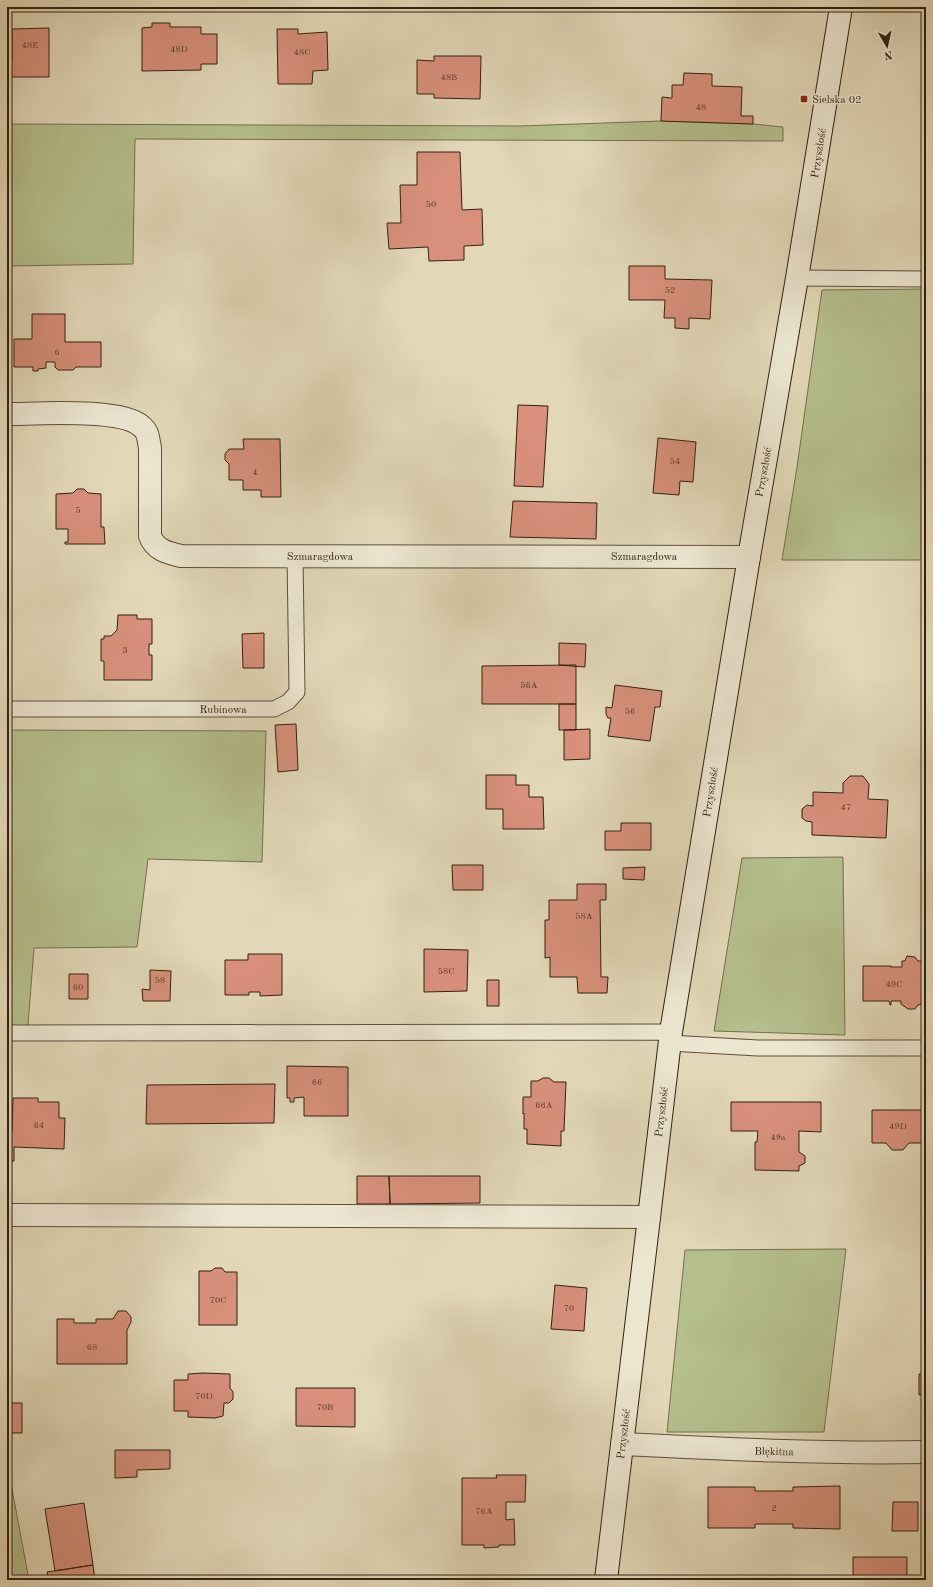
<svg xmlns="http://www.w3.org/2000/svg" width="933" height="1587" viewBox="0 0 933 1587" font-family="'Old Standard TT',serif">
<rect width="100%" height="100%" fill="#e2d8b8"/>
<filter id="stains"><feTurbulence type="fractalNoise" baseFrequency=".005" numOctaves="4"/><feColorMatrix values="0 0 0 0 .2 0 0 0 0 .09 0 0 0 0 .02 0 0 0 .5 -.17"/></filter>
<radialGradient id="worn" r=".72"><stop offset=".6" stop-color="#630" stop-opacity="0"/><stop offset="1" stop-color="#630" stop-opacity=".3"/></radialGradient>
<path fill="#b5be8d" stroke="#746f4f" d="M661,121l92,3 30,3v14l-648,-2 -2,125 -126,2v-142l513,2z
M926,289v271h-144l15,-93 25,-177z
M7,730l259,1 -4,131 -114,-3 -11,88 -103,1 -6,77 -21,17z
M843,857l2,178 -131,-4 28,-173z
M846,1249l-22,183h-157l18,-182z
M7,1462l22,118h-22z
M342,1576l229,2 -1,2h-229z"/>
<path fill="#d8907c" stroke="#322011" d="M152,23h18v4h31v7h16v30h-16v6l-59,1v-43l10,-1z
M49,28v49h-42v-16h5v-32z
M277,29h21v5l29,-2 1,38 -15,1 -1,13h-34z
M434,56h47l-1,43 -46,-1v-4h-17v-34l17,1z
M684,73l28,1v12l30,1 -1,29h12v8l-92,-3 1,-24 10,1v-13h11z
M417,152h43l2,58 20,-1 1,36 -19,1v14l-35,1 -1,-14 -39,2 -2,-26h14l-1,-38h17z
M629,266h36v13l47,1 -2,39 -21,-1v11l-14,-1v-10h-11l1,-18h-36z
M32,314h33v28h36v25h-25l-3,3h-15l-3,-3v-5h-9v6l-8,1v2h-5v-4h-19v-28h18z
M518,405l30,1 -5,81 -29,-1z
M658,438l38,4 -3,40 -13,-1 -1,14 -26,-2z
M243,439h37l1,58h-20v-7h-18v-10h-14v-16l-4,-4v-6l4,-5h15z
M77,489h7l4,4 13,1v33h3l1,17h-40v-2h3v-13h-12v-35l17,-1z
M513,501l84,2 -1,36 -86,-2z
M118,615h19v4h15v25h-3v11h3v25h-48v-19h-3v-22h3v-3h7l6,-6z
M264,633v35h-21l-1,-34z
M559,643l27,1 -1,23 -26,-2z
M576,665v39h-94v-38z
M615,685l47,6 -2,16h-5l-5,34 -42,-5 3,-18h-3l-2,-4v-7l6,1z
M559,704h17v26h-17z
M296,724l2,46 -20,2 -3,-47z
M590,729v30l-26,1v-30z
M486,775h30v10h13v12h14l1,32h-41v-20h-17z
M850,776h13l6,8 -1,15 20,1 -2,38 -74,-3v-13l-6,-1 -4,-3v-9l5,-4 6,1v-14l30,1v-10z
M621,823h30v27h-46v-19h16z
M452,865h31v25h-30z
M645,867l-1,13 -21,-1v-11z
M577,884h29v16h-6l1,77h7l-1,16h-29l-1,-16h-27v-20l-5,1v-38h4v-20h28z
M424,949l44,1 -1,41 -43,1z
M248,954h34v41l-22,1v-4h-11v3h-24v-35h23z
M907,956l8,1 3,4h7l-1,43 -6,1 -3,4h-7l-7,-5v-3h-10v4h-1l-1,-4h-26v-35h28v1h11v-6h3z
M150,970l21,1 -1,30h-27l-1,-12 8,1z
M69,974h19v25h-19z
M487,980h12v26h-12z
M287,1066l61,1v49h-44v-19l-10,1v4h-4v-4h-3z
M543,1078h6l5,4h12l-2,49h-3v15l-34,-2v-15h-3v-16l-1,1v-17h8v-16h7z
M275,1084l-1,39 -128,1 1,-39z
M13,1098h25v4h21v16h6l-1,31 -50,-2v14h-7v-29h5z
M731,1102h90v30l-22,-1v21l6,4v7l-6,3v5l-44,-1v-28h2l1,-11h-27z
M872,1110h52v33h-15l-6,7h-11l-6,-7h-14z
M357,1176h32l1,28h-33z
M389,1176h91v27l-90,1z
M215,1268h7l3,4h12v53h-38v-54h12z
M555,1285l32,3 -3,43 -33,-2z
M118,1311h8l5,6v5l-4,8v34h-70v-45h17v4h22v-4h17z
M925,1360h1v54l-1,-19h-6v-21h6z
M203,1373l27,1v14l3,4v7l-4,4h-5l-1,13 -8,2 -27,-1v-6h-14v-31h14v-6z
M296,1388h59v39l-59,-1z
M7,1403h15v30h-15z
M115,1450h55v19l-33,1v7l-22,1z
M496,1475h30l-1,27h-19v18l8,-1 1,26h-16v2l-15,1v-3h-22v-67h35z
M840,1486v43l-47,-1v-4h-38v4h-47v-41h47v4h38v-4z
M893,1502h25v29h-26z
M84,1503l9,62 -38,6 -10,-62z
M853,1557h54v23h-54z
M93,1565l2,15h-46l-2,-8z"/>
<g fill="none" stroke-linecap="round" stroke-linejoin="round">
<g stroke="#5e4e3b" stroke-width="17">
<path id="lane" d="M797,278l129,1
M7,709h267l14,-7 9,-10 -2,-136
M7,1033l664,-1
M669,1043l89,5h168"/>
</g>
<g stroke="#5e4e3b" stroke-width="24">
<path id="street" d="M7,414c29,0 114,-6 134,12 8,6 7,13 9,22v88c5,14 18,17 31,20l568,1
M7,1215l642,2
M622,1444c101,5 203,10 304,8"/>
</g>
<g stroke="#322011" stroke-width="24">
<path id="secondary" d="M606,1580l65,-548 78,-475 48,-279 44,-271"/>
</g>
<use href="#lane" stroke="#ece6d1" stroke-width="15"/>
<use href="#street" stroke="#ece6d1" stroke-width="22"/>
<use href="#secondary" stroke="#ece6d1" stroke-width="22"/>
</g>
<rect fill="#8f2418" stroke="#ece6d1" stroke-width="1.5" x="800" y="95" width="8" height="8" rx="2"/>
<g text-anchor="middle" stroke-width="3" stroke-linejoin="round" paint-order="stroke">
<g font-size="9" fill="#5c3c2c">
<text x="30" y="48">48E</text>
<text x="179" y="52">48D</text>
<text x="302" y="55">48C</text>
<text x="449" y="80">48B</text>
<text x="701" y="110">48</text>
<text x="431" y="207">50</text>
<text x="670" y="293">52</text>
<text x="57" y="355">6</text>
<text x="675" y="464">54</text>
<text x="255" y="475">4</text>
<text x="78" y="513">5</text>
<text x="125" y="653">3</text>
<text x="529" y="688">56A</text>
<text x="630" y="714">56</text>
<text x="846" y="810">47</text>
<text x="584" y="919">58A</text>
<text x="446" y="974">58C</text>
<text x="160" y="983">58</text>
<text x="894" y="987">49C</text>
<text x="78" y="990">60</text>
<text x="317" y="1085">66</text>
<text x="544" y="1108">66A</text>
<text x="39" y="1128">64</text>
<text x="898" y="1129">49D</text>
<text x="778" y="1140">49a</text>
<text x="218" y="1303">70C</text>
<text x="569" y="1311">70</text>
<text x="92" y="1350">68</text>
<text x="204" y="1399">70D</text>
<text x="325" y="1410">70B</text>
<text x="774" y="1511">2</text>
<text x="484" y="1514">76A</text>
</g>
<g font-size="11" fill="#322011" stroke="#ece6d1" text-anchor="start">
<text x="812" y="103">Sielska 02</text>
</g>
<g font-size="11" fill="#322011" stroke="#ece6d1">
<text transform="translate(818 153) rotate(-81)" y="4">Przyszłość</text>
<text transform="translate(763 472) rotate(-80)" y="4">Przyszłość</text>
<text x="320" y="560">Szmaragdowa</text>
<text x="644" y="560">Szmaragdowa</text>
<text x="223" y="713">Rubinowa</text>
<text transform="translate(710 792) rotate(-81)" y="4">Przyszłość</text>
<text transform="translate(661 1112) rotate(-83)" y="4">Przyszłość</text>
<text transform="translate(623 1434) rotate(-83)" y="4">Przyszłość</text>
<text transform="translate(774 1451) rotate(1)" y="4">Błękitna</text>
</g>
</g>
<rect width="933" height="1587" fill="none" stroke="#e2d8b8" stroke-width="24"/>
<rect x="8" y="8" width="917" height="1571" fill="none" stroke="#322011" stroke-width="2"/>
<rect x="12" y="12" width="909" height="1563" fill="none" stroke="#322011"/>
<g transform="translate(887 46) rotate(171)" stroke="#ece6d1" stroke-width="3" paint-order="stroke">
<path d="M0-3L7 15L0 10L-7 15Z" fill="#322011"/>
<text y="-6" font-size="11" font-weight="bold" text-anchor="middle" fill="#322011">N</text>
</g>
<rect width="100%" height="100%" filter="url(#stains)"/>
<rect width="100%" height="100%" fill="url(#worn)"/>
</svg>
